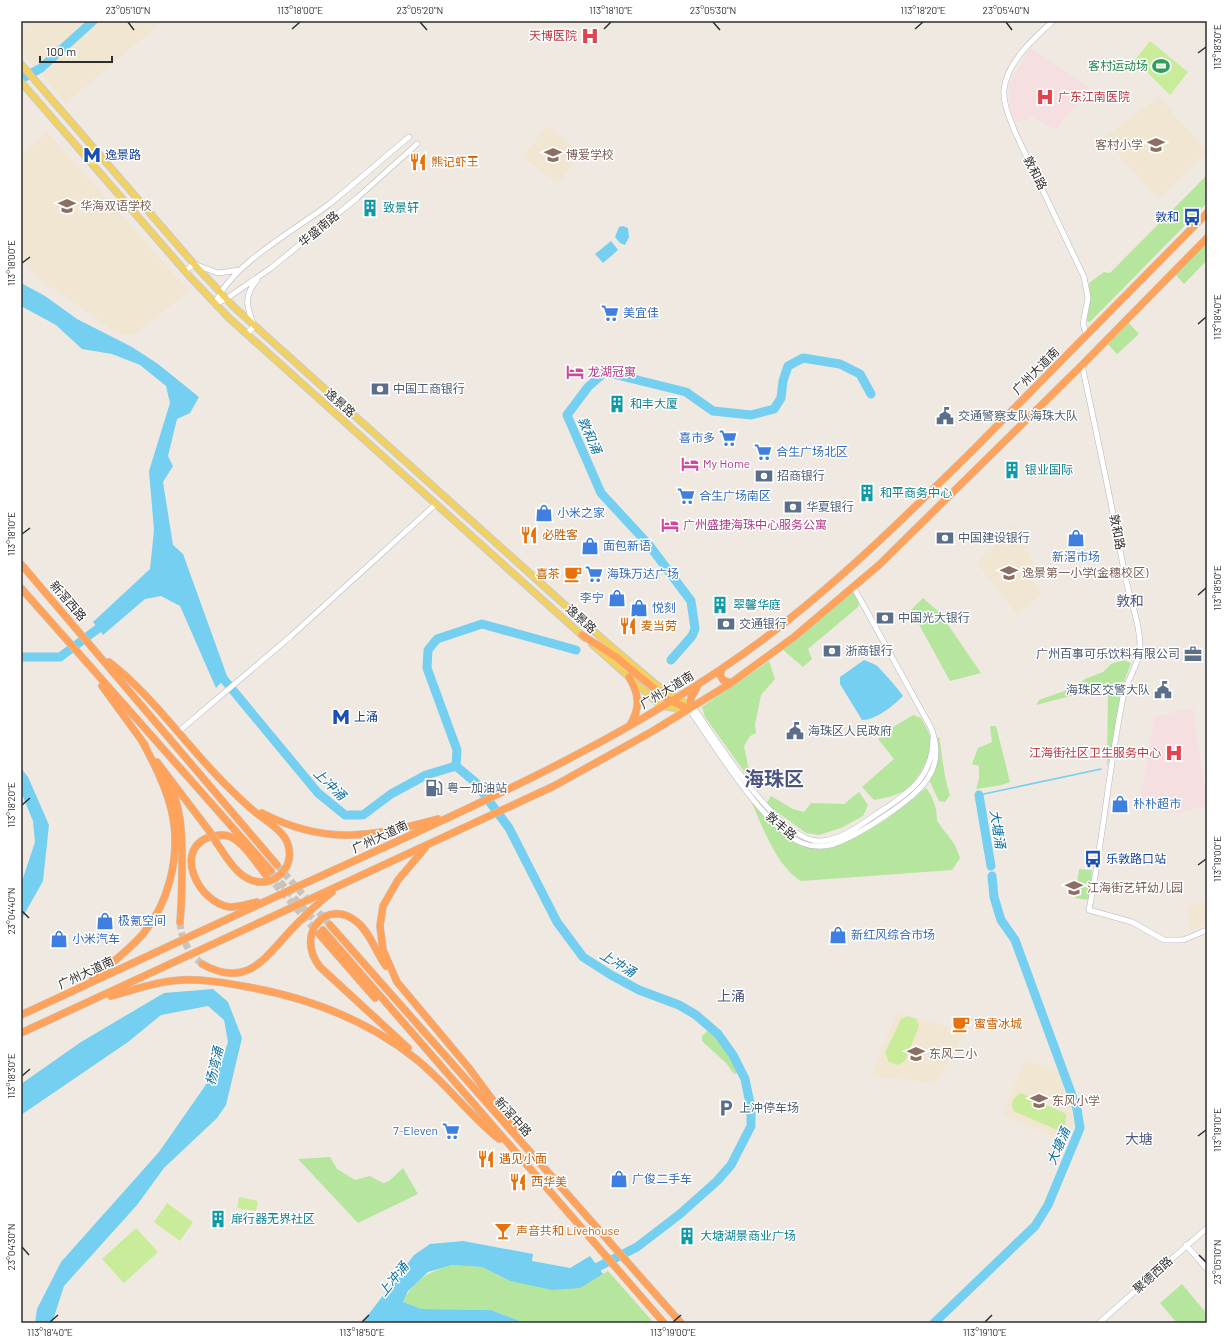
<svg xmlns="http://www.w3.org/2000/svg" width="1228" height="1344" viewBox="0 0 1228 1344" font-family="Barlow,'Noto Sans SC',sans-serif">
<rect width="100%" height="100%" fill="#efe9e1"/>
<path fill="#f0e6d1" d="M32,21h121l4,5 -91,77 -45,-51v-22z
M1159,97l48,55 -49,47 -54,-61z
M547,126l35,27 -24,31 -35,-27z
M47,132l142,159 -54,43 -10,1 -10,-3 -51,-37 -23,-13 -20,-24v-103z
M1014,524l21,41 -3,15 9,15 -24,19 -40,-51z
M1207,901v21l-17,9 -3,-24z
M897,1012l67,20 -28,51 -65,-7z
M1026,1059l33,13 14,42 1,12 -8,15 -64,-26z"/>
<path fill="#f5dfe0" d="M1031,48l57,39 -32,43 -24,-14 -7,4 -11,2 -4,-16 -1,-24z
M1193,708l14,97 -31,9 -37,-6 15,-91z"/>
<path fill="#b6e59e" d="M1207,175v28l-118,120 -3,-4 4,-23 -1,-13 15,-11 6,1z
M1207,239v21l-23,24 -10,-11z
M1128,322l11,12 -22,20 -11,-12z
M854,591l5,13 -1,3 -50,42 4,10 -9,8 -21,-18z
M923,598l17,15 41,60 -31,8 -39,-71z
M1124,660l7,3 -7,19 -88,23 3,-5 34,-12 12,-9 18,-7 8,-8z
M769,661l6,18 -14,16 -6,30 1,8 -6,3 -6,10 7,35 -46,-64 -3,-10z
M1120,688l2,2c-4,25 -6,52 -15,76l1,-74z
M913,715l8,3c4,8 10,16 10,26 0,13 -16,41 -27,47 -10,5 -19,7 -30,9l-12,-13 32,-28 -16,-20 12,-10z
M990,726h6l14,56 -8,3 -26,4 3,-10v-13l-7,-2 6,-16 14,-6z
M939,737c4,20 4,39 11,58l-5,7 -6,-1 -10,-21c10,-13 8,-27 8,-42z
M926,788c8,10 11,21 11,33l18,24 5,13 -8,12 -151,11c-25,-15 -39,-56 -51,-82l54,47c32,15 97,-36 122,-58z
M859,792l9,13 -5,11 -22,12 -22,7 -13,-2 -40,-29 5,-8 22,13 11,3 7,-9 33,1z
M1079,869l13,1 -3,30 -14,-2z
M707,1031c15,7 25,27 32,41l-5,2 -8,-11 -24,-22v-5z
M330,1157l7,12 18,11 15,-4 13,7 6,-2 14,-13 15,26 -60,29 -60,-64z
M452,1265l30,2 28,14 13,2 76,-7 9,-5 46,52h-129l-34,-13 -69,-1 -19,-7c11,-23 25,-30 49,-37z
M1182,1284l25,30v9h-30l-17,-20z"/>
<path fill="#c9ec9a" d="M1150,41l38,31 -18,23 -35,-35z
M908,1016l8,3 3,7 -14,35 -7,4 -9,-3 -4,-9 16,-34z
M1021,1093l45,21v9l-4,5 -5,2 -43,-19c-4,-8 -1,-14 7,-18z
M239,1197l19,4 -2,10 -19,-3z
M167,1203l26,19 -13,19 -26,-19z
M136,1228l22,24 -34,31 -22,-24z"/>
<path fill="#75cff0" d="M623,226l5,2 1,9 -4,8 -5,-2 -5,-6 4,-10z
M611,241l7,9 -15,13 -8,-9z
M21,283l24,13 32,23 55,28 26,17 41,33 -9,16 -13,6 -9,37 5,10 -10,16 10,63 10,9 44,122 -11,12 -36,-82 -19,-10 -16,3 -42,36 -10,-13 57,-53 4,-39 -5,-59 21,-68 -4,-17 -26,-21 -28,-11 -30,-5 -26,-24 -35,-19z
M864,660c4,2 8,3 12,5 3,2 26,28 27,31 -10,10 -27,24 -41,24l-22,-36v-7z
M21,768l7,9 21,48 -6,56 -22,39v-36l14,-42 -2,-21 -12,-29z
M213,989l15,13 14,36 -16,67 -9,13 -53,50 -27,37 -73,81 -12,37h-17l2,-14 24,-47 98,-110 62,-89 7,-21 -4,-22 -16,-14 -47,9 -33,27 -107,73v-31l60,-42 83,-49z
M463,1241l70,13 -1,7 38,7 20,-12 13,18 -23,14 -28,2 -42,-9 -28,-14 -30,-2 -24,7 -20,19 -5,11 19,7 69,1 34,13h-163l52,-68 16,-11z"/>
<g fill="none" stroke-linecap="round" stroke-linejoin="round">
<path stroke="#75cff0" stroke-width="1.5" d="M979,795l122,-26"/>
<path stroke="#75cff0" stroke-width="9" d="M21,79l20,-11 52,-47
M21,657h39l47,-35
M671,660l21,-24 3,-7 -4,-28 -42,-56 -48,-52 -34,-78 21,-28 17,-15 81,20 27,19 38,4 23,-6 7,-11 2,-17 5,-15 15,-8 37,6 20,10 11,20
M217,671l101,122 27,22h18l28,-21 35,-19 30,-9 19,16 34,46 48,94 26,35 28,18 28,15 40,15 17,10 22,19 15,21 12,24 6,29v18l-20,39 -14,16 -37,33 -43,33 -49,25
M456,766l1,-16 -30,-82 1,-18 9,-11 45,-15 94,26
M979,795l12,71
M934,1323l101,-97 13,-21 32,-77 -3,-19 -62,-169 -14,-20 -7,-23 -2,-21"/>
<path stroke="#c8c4bd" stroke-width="7" stroke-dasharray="7 3.5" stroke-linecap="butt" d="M277,865l53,60
M273,874l48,54
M268,876l50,57
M180,922c1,18 9,31 22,42"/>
<g stroke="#b4b7c1" stroke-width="6">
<path id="minor" d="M1053,21c-19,17 -47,42 -49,69 -1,14 6,29 11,42l69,145 4,21 -5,26 4,12
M185,271l9,-7 24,9 22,-3
M215,304l11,-5 45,-31 86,-70 60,-54
M215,304c15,-39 80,-74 113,-99 28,-22 54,-46 81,-68
M247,334l7,-8c-7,-18 -11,-30 3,-46
M1082,365c15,70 30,140 43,211 5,24 16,49 15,74 0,11 -14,32 -17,47 -14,71 -20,142 -34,213l43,12 32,18h19l24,-10
M693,707c23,32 87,138 129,134 24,-2 44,-21 64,-33 28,-19 46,-33 47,-69
M689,709c25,35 74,118 113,134 10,4 22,4 32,1 23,-8 82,-45 94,-66 11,-17 10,-34 2,-52l-76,-138
M178,732l113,-96 145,-132
M1186,1245l21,24
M1099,1323l108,-95"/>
</g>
<g stroke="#c9c9c9" stroke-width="8">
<path id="major" d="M21,64l173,200 40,43 372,335 59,50 28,15
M21,82l170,196 38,40 356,320
M592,644l65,58 10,5 20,2"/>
</g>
<g stroke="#c9c9c9" stroke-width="8">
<path id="highway" d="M21,564l256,301
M21,588l250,283
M582,635l34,22 51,42 22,10
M109,662c44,34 76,82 115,121 10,10 20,20 31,29 10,8 23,15 30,26 6,10 6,22 0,31 -5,7 -12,12 -20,13 -25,2 -37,-23 -49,-40
M722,669l-2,6 3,5 8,3
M629,677c10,17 12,30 1,48
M102,686l43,59
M689,709l2,-11 6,-11
M157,762l53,70
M167,780c14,25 15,50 15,78 0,22 0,43 -2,64
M262,813c64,33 110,24 176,6
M425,848l-27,32 -15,26 -3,20 3,24 14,32 72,86 45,61
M257,902c-8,2 -18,5 -27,5 -31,-3 -60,-60 -17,-71 6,-1 12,-2 18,1 14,7 25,26 35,38
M330,925l351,398
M323,930l341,393
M319,934l56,64
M202,964c45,25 62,-5 89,-34 13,-14 26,-26 41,-38
M386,966c-10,-13 -16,-34 -29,-44 -30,-25 -63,12 -37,45l88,81
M93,979c17,-15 35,-28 50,-45 13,-16 22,-34 27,-54 14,-53 -2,-92 -28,-139
M111,996c23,-6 47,-15 71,-16 22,-1 44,3 66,7 61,11 119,33 168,72 30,24 53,56 83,80
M21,1015c104,-48 207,-97 311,-144 147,-67 298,-133 429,-230 76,-57 143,-123 211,-190 79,-79 157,-159 235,-238
M21,1033l533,-247 99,-55 78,-48 63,-46 85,-72 203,-200 125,-127"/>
</g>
<use href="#minor" stroke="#fff" stroke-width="5"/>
<use href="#major" stroke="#f2d163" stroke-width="6"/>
<use href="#highway" stroke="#ffa35c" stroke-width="7"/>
<g stroke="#c9c9c9" stroke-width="8" stroke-linecap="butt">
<path id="highway-bridge" d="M210,832l6,10"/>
</g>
<use href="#highway-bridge" stroke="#ffa35c" stroke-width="7"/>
</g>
<path fill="none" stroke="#2e2e2e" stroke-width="1.5" d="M128,22l6,8M420,22l7,8M713,22l7,8M1006,22l6,8M292,29l8,-7M604,29l7,-7M915,29l8,-7M1198,53l8,-6M22,263l8,-6M1198,324l8,-7M22,534l8,-6M1198,595l8,-7M22,805l8,-7M1198,865l8,-6M22,911l7,7M22,1076l8,-7M1198,1136l8,-6M22,1247l7,8M1199,1255l7,7M50,1322l8,-7M362,1322l7,-7M673,1322l8,-7M985,1322l7,-7"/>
<defs>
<g id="hospital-bare" transform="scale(1.38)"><path d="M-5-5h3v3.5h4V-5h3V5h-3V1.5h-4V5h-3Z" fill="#e0444e" stroke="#fff" stroke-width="2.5" paint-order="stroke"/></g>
<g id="stadium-bare" transform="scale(1.38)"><path d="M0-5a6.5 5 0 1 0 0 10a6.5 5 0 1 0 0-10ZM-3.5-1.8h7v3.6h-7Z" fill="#2e9e5b" stroke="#fff" stroke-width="2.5" paint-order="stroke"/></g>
<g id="school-bare" transform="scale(1.38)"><path d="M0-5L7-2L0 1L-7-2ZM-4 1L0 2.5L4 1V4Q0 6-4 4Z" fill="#8d6e63" stroke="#fff" stroke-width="2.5" paint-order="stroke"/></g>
<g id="metro-bare" transform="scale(1.38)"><path d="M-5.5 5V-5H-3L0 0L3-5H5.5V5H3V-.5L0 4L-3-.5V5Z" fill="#1a4fb4" stroke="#fff" stroke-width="2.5" paint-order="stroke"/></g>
<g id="restaurant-bare" transform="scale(1.38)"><path d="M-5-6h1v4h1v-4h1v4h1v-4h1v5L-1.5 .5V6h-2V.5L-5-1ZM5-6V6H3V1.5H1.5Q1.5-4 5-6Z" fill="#e8710a" stroke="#fff" stroke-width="2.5" paint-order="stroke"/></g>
<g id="building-bare" transform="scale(1.38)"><path d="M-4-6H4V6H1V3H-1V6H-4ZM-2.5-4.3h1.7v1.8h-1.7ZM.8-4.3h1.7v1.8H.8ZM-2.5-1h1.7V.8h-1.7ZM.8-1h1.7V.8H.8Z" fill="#0f9aa8" stroke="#fff" stroke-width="2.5" paint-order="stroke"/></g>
<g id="bus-bare" transform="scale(1.38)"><path d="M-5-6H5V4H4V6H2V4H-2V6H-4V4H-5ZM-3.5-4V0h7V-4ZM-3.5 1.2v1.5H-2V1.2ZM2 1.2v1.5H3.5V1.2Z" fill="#1a4fb4" stroke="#fff" stroke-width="2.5" paint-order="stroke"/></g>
<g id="supermarket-bare" transform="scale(1.38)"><path d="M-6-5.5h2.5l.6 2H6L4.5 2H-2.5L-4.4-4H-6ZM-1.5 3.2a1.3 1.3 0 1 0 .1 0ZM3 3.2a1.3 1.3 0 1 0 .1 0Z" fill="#3f7fe0" stroke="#fff" stroke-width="2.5" paint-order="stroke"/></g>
<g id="hotel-bare" transform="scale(1.38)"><path d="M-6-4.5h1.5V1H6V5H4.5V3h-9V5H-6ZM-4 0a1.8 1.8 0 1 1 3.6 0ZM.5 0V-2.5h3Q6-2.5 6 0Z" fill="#d1479c" stroke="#fff" stroke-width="2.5" paint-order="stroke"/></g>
<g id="bank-bare" transform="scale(1.38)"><path d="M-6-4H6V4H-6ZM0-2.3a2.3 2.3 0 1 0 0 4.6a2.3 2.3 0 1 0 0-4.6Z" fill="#5c6f8a" stroke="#fff" stroke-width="2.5" paint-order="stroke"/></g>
<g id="civic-bare" transform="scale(1.38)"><path d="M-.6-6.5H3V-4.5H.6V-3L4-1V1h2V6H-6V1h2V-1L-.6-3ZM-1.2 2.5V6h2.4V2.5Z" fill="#5c6f8a" stroke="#fff" stroke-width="2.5" paint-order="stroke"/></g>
<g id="shop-bare" transform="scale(1.38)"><path d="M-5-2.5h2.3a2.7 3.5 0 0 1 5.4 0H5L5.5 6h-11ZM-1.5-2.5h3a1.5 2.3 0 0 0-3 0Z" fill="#3f7fe0" stroke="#fff" stroke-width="2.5" paint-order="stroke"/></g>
<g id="cafe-bare" transform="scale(1.38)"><path d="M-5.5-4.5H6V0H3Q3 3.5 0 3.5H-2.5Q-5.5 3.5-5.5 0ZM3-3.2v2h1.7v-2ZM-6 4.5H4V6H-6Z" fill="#e8710a" stroke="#fff" stroke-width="2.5" paint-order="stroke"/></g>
<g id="office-bare" transform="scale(1.38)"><path d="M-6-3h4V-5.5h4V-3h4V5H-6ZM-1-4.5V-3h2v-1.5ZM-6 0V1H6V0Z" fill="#5c6f8a" stroke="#fff" stroke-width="2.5" paint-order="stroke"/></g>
<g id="fuel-bare" transform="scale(1.38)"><path d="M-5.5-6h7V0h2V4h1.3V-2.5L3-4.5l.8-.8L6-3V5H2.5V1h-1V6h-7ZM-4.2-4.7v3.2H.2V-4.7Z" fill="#5c6f8a" stroke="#fff" stroke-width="2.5" paint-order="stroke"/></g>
<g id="parking-bare" transform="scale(1.38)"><path d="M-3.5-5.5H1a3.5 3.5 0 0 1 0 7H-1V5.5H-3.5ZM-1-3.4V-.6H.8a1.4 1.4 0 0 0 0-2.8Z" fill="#5c6f8a" stroke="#fff" stroke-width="2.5" paint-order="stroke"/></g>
<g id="bar-bare" transform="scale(1.38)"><path d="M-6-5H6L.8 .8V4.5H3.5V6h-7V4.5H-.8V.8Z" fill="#e8710a" stroke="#fff" stroke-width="2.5" paint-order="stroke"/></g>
</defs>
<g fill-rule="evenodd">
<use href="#hospital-bare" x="590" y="36"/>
<use href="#stadium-bare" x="1161" y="66"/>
<use href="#hospital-bare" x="1045" y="97"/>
<use href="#school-bare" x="1156" y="145"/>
<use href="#metro-bare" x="92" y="155"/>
<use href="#school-bare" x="553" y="155"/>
<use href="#restaurant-bare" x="418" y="162"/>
<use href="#school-bare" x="67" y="206"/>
<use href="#building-bare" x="370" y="208"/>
<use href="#bus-bare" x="1192" y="217"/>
<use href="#supermarket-bare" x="610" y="313"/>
<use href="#hotel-bare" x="575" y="372"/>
<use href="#bank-bare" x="380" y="389"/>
<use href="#building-bare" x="617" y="404"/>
<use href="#civic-bare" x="945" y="416"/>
<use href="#supermarket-bare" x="728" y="438"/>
<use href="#supermarket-bare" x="763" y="452"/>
<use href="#hotel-bare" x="690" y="464"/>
<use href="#building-bare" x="1012" y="470"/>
<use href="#bank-bare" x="764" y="476"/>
<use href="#building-bare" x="867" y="493"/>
<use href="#supermarket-bare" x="686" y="496"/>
<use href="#bank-bare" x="793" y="507"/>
<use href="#shop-bare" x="544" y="513"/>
<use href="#hotel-bare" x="670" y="525"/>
<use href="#restaurant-bare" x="529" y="535"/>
<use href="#bank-bare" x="945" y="538"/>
<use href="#shop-bare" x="1076" y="538"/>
<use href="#shop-bare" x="590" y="546"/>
<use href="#school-bare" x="1009" y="573"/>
<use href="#cafe-bare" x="573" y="574"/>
<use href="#supermarket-bare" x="594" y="574"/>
<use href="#shop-bare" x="617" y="598"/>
<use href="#building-bare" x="720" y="605"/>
<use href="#shop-bare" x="639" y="608"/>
<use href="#bank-bare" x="885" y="618"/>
<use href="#bank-bare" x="726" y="624"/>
<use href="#restaurant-bare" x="628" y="626"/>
<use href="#bank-bare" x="832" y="651"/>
<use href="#office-bare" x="1193" y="654"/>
<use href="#civic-bare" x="1163" y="690"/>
<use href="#metro-bare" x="341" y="717"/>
<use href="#civic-bare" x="795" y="731"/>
<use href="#hospital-bare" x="1174" y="753"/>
<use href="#fuel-bare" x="434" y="788"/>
<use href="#shop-bare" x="1120" y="804"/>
<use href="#bus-bare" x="1093" y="859"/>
<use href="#school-bare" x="1074" y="888"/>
<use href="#shop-bare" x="105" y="921"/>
<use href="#shop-bare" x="838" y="935"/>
<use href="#shop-bare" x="59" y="939"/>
<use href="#cafe-bare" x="961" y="1024"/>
<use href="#school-bare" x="916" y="1054"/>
<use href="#school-bare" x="1039" y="1101"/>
<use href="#parking-bare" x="726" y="1108"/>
<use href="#supermarket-bare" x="451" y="1131"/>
<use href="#restaurant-bare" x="486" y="1159"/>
<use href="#shop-bare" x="619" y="1179"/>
<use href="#restaurant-bare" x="518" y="1182"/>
<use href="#building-bare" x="218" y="1219"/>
<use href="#bar-bare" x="503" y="1231"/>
<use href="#building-bare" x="687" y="1236"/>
</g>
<g text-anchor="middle" stroke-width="3" stroke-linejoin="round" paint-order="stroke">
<g font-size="12" fill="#be3a42" stroke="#fff" text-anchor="end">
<text x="577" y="40">天博医院</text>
<text x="1058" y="101" text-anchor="start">广东江南医院</text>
<text x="1161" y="757">江海街社区卫生服务中心</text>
</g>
<g font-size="12" fill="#27864d" stroke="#fff" text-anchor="end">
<text x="1148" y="70">客村运动场</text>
</g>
<g font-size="12" fill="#785e54" stroke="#fff" text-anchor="start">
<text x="1143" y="149" text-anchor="end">客村小学</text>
<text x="566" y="159">博爱学校</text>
<text x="80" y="210">华海双语学校</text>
<text x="1022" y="577">逸景第一小学(金穗校区)</text>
<text x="1087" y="892">江海街艺轩幼儿园</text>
<text x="929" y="1058">东风二小</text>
<text x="1052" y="1105">东风小学</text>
</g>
<g font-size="12" fill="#164399" stroke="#fff" text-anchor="start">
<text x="105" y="159">逸景路</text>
<text x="1179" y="221" text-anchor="end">敦和</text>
<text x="354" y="721">上涌</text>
<text x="1106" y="863">乐敦路口站</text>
</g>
<g font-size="12" fill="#c56008" stroke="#fff" text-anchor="start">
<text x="431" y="166">熊记虾王</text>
<text x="542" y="539">必胜客</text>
<text x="560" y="578" text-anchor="end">喜茶</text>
<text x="641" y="630">麦当劳</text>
<text x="974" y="1028">蜜雪冰城</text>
<text x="499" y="1163">遇见小面</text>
<text x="531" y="1186">西华美</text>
<text x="516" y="1235">声音共和 Livehouse</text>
</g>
<g font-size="12" fill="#2e2e2e" stroke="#fff">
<text transform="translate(1035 173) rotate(63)" y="4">敦和路</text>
<text transform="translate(319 229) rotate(-39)" y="4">华盛南路</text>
<text transform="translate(1036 371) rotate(-45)" y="4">广州大道南</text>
<text transform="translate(340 403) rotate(42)" y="4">逸景路</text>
<text transform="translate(1117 532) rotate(79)" y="4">敦和路</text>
<text transform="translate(68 601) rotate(49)" y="4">新滘西路</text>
<text transform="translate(581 619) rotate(42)" y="4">逸景路</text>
<text transform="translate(667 690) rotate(-31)" y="4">广州大道南</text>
<text transform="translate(781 826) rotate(40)" y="4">敦丰路</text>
<text transform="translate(380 837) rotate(-25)" y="4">广州大道南</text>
<text transform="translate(86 973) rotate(-25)" y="4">广州大道南</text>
<text transform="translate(513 1117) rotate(48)" y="4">新滘中路</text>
<text transform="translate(1153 1275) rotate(-42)" y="4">聚德西路</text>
</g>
<g font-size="12" fill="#0d838f" stroke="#fff" text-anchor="start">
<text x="383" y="212">致景轩</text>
<text x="630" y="408">和丰大厦</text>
<text x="1025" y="474">银业国际</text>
<text x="880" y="497">和平商务中心</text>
<text x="733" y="609">翠馨华庭</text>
<text x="231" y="1223">扉行器无界社区</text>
<text x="700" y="1240">大塘湖景商业广场</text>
</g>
<g font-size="12" fill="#366cbe" stroke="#fff" text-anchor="start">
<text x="623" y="317">美宜佳</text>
<text x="715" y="442" text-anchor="end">喜市多</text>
<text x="776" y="456">合生广场北区</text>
<text x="699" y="500">合生广场南区</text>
<text x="557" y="517">小米之家</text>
<text x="603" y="550">面包新语</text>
<text x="1076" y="561" text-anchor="middle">新滘市场</text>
<text x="607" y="578">海珠万达广场</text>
<text x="604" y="602" text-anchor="end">李宁</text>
<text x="652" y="612">悦刻</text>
<text x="1133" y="808">朴朴超市</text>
<text x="118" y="925">极氪空间</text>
<text x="851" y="939">新红风综合市场</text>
<text x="72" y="943">小米汽车</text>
<text x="438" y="1135" text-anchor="end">7-Eleven</text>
<text x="632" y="1183">广俊二手车</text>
</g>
<g font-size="12" fill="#b23c85" stroke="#fff" text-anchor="start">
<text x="588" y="376">龙湖冠寓</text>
<text x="703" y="468">My Home</text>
<text x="683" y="529">广州盛捷海珠中心服务公寓</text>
</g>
<g font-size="12" fill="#4e5e75" stroke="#fff" text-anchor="start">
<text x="393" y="393">中国工商银行</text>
<text x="958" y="420">交通警察支队海珠大队</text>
<text x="777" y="480">招商银行</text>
<text x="806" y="511">华夏银行</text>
<text x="958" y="542">中国建设银行</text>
<text x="898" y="622">中国光大银行</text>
<text x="739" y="628">交通银行</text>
<text x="845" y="655">浙商银行</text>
<text x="1180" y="658" text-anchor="end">广州百事可乐饮料有限公司</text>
<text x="1150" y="694" text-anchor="end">海珠区交警大队</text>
<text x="808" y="735">海珠区人民政府</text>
<text x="447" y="792">粤一加油站</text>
<text x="739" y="1112">上冲停车场</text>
</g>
<g font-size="13" font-style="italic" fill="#0d6fa3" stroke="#fff">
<text transform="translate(590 435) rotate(66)" y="5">敦和涌</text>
<text transform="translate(330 784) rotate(44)" y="5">上冲涌</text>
<text transform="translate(998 829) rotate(81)" y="5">大塘涌</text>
<text transform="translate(618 963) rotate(31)" y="5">上冲涌</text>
<text transform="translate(214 1066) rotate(-77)" y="5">杨湾涌</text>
<text transform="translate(1058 1146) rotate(-67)" y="5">大塘涌</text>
<text transform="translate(393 1279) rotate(-51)" y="5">上冲涌</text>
</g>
<g font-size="14" fill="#4d5680" stroke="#fff">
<text x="1130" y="606">敦和</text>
<text x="731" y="1001">上涌</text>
<text x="1139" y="1144">大塘</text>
</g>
<g font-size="20" font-weight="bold" fill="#4d5680" stroke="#fff">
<text x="774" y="786">海珠区</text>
</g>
</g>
<rect width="1228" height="1344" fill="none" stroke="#ffffff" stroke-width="44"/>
<path d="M40 56v6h72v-6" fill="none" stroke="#2e2e2e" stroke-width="2"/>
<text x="46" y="56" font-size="12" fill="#2e2e2e" stroke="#ffffff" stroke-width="3" paint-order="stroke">100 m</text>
<rect x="22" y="22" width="1184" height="1300" fill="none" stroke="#2e2e2e" stroke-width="1.5"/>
<g font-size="10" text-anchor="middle" fill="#2e2e2e">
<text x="128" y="14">23°05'10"N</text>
<text x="300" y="14">113°18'00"E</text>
<text x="420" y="14">23°05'20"N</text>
<text x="611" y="14">113°18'10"E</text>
<text x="713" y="14">23°05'30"N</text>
<text x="923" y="14">113°18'20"E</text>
<text x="1006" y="14">23°05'40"N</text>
<text transform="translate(1217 47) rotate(-90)" y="4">113°18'30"E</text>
<text transform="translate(11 263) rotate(-90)" y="4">113°18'00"E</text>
<text transform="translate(1217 317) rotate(-90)" y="4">113°18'40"E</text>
<text transform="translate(11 534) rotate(-90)" y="4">113°18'10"E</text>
<text transform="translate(1217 588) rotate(-90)" y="4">113°18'50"E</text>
<text transform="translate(11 805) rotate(-90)" y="4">113°18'20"E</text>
<text transform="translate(1217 859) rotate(-90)" y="4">113°19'00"E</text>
<text transform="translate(11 911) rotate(-90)" y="4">23°04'40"N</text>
<text transform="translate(11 1076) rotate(-90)" y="4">113°18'30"E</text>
<text transform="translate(1217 1130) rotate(-90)" y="4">113°19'10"E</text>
<text transform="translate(11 1247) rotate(-90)" y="4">23°04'30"N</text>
<text transform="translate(1217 1262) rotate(-90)" y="4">23°05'10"N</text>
<text x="50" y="1336">113°18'40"E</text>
<text x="362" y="1336">113°18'50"E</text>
<text x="673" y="1336">113°19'00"E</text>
<text x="985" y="1336">113°19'10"E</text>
</g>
</svg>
